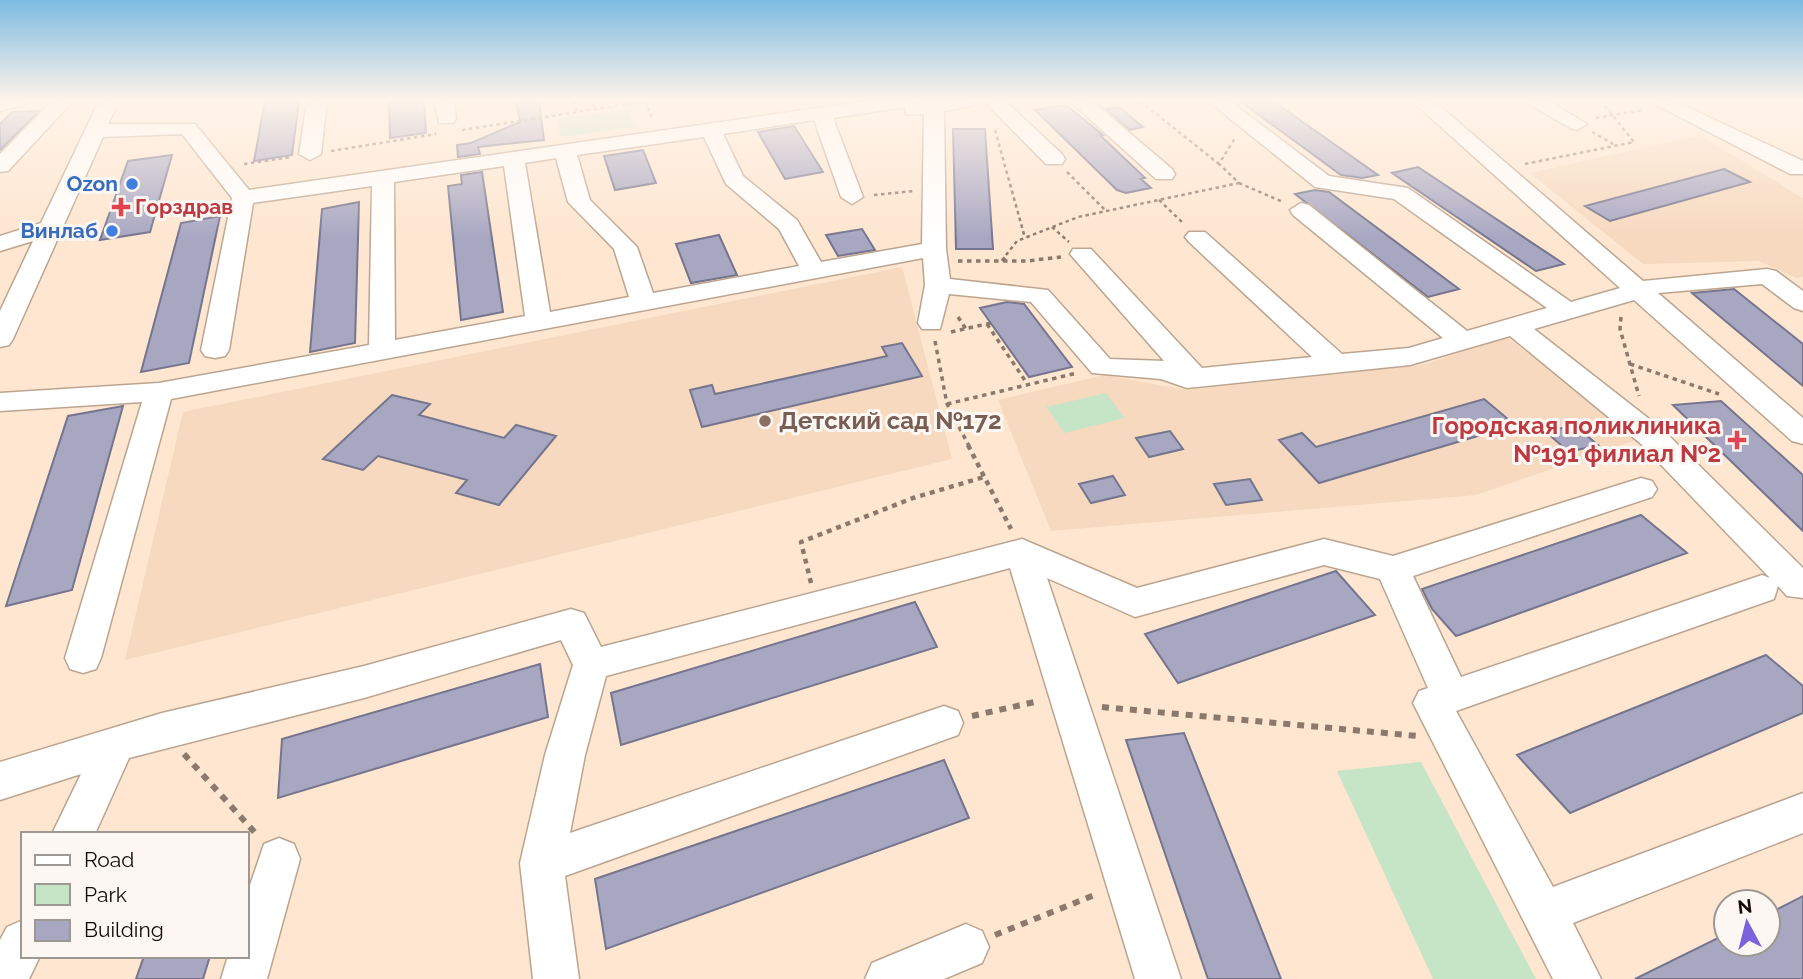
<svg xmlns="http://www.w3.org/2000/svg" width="1803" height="979" viewBox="0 0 1803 979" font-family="Raleway,sans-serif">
<rect width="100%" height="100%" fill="#fee6d0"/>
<path fill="#f6d9be" d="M1700,135l103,63v79l-7,1 -37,-17 -116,3 -113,-91z
M902,267l50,192 -827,201 58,-248z
M1507,337l132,102 -163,56 -425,36 -53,-131 106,-25 83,15 235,-25z"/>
<path fill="#c6e5c6" d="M629,109l5,18 -74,10 -3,-18z
M1106,393l19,25 -61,15 -18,-26z
M1420,762h1l115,217h-103l-96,-208z"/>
<path fill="#a8a7c2" stroke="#75758e" stroke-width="2" d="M265,101h34l-7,54 -38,6z
M389,101h35l2,32 -36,5z
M516,101h23l5,39 -66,7 2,7 -22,3 -1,-12 14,-2 49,-21z
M1240,101h33l105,74 -16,3 -21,-3z
M1066,105l37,30h-3l45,43 -4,1 10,9 -25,5 -9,-3 -82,-80z
M1119,107l24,20 -13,3 -24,-21z
M39,111l-39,39v-26l12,-12z
M794,126l29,46 -38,7 -27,-47z
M953,129h32l8,120h-37z
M643,150l13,33 -41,7 -11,-34z
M172,155l-22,77 -50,8 28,-79z
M1418,167l146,97 -28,7 -144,-98z
M1724,169l26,13 -140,39 -25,-15z
M482,172l21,140 -42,8 -13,-134 14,-2 -1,-9z
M1315,190l14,2 130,97 -31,8 -133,-103z
M359,202l-4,141 -45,9 12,-143z
M220,216l-31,147 -48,9 40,-149z
M862,229l13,21 -37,6 -12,-21z
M719,235l18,40 -46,8 -15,-39z
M1734,289l69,55v42l-111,-93z
M1007,302l17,2 48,63 -43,10 -49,-69z
M902,343l20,33 -220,51 -12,-37 22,-5 3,9 172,-38 -5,-9z
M392,395l38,9 -11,11 85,23 12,-13 40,11 -57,69 -43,-12 11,-13 -89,-24 -15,14 -40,-11z
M1484,399l31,26 -196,58 -40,-43 23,-7 14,14z
M1721,401l82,74v56l-130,-126z
M123,406l-51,184 -66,16 62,-190z
M1574,425l24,20 -29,7 -23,-20z
M1170,431l13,18 -34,8 -13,-19z
M1113,476l12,19 -34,8 -12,-19z
M1250,479l12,21 -36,5 -12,-21z
M1641,515l46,38 -231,83 -24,-27 -10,-20z
M1336,571l39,44 -197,68 -33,-49z
M915,602l22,45 -316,98 -10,-52z
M1766,655l37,31v27l-233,100 -53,-58z
M540,664l8,53 -270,81 4,-59z
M1184,733l97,246h-73l-82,-239z
M944,760l25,58 -363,131 -11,-70z
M1803,896v83h-168l91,-45v10h42v-30z
M144,956h66l-7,23h-67z"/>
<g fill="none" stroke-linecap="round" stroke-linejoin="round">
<g stroke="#bba590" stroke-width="3">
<path id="minor" d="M0,101h27l-3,4 -24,6z
M52,101h21l-65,70 -8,1v-18z
M99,101h20l-11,23h87l54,66 618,-89h49l-2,3 7,-3h56l-3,4 -30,6 2,138 4,30 98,11 62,69 54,2 -94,-107 3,-5h18l111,119 110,-11 -123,-115 -4,-5 4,-5h16l137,122 67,-6 34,-10 -150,-123 -3,-5 11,-7 8,2 158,126 80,-23 -153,-109 -79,-12 -107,-86h22l99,75 79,12 163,114 49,-14 -208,-187h22l209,180 124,-12 9,2 27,20v20l-9,-3 -32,-24 -104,9 145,125v26l-11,-3 -158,-141 -100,29 128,100 141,139v30l-16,-2 -9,-10 -4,13 -318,112 97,176 250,-94v40l-230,90 28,56h-48l-140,-276 6,-12 9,-3 -48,-109 -56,-14 -189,52 -88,-39 134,401h-46l-125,-411 -404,108 -21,79 -15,78 374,-127 14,5 5,12 -5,12 -393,141 14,103h-46l-13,-116 25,-108 28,-90 -12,-25 -197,58 -235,60 -34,76h-43l29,-60 -81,26v-38l162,-49 202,-47 207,-57 13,4 17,34 421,-108 115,49 187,-49 69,17 248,-78 11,3 5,8 -5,8 -239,79 48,101 301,-102 8,3 -130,-135 -130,-107 -100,29 -223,23 -26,-9 -69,-6 -61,-71 -82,-8 -9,35h-18l-4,-6 7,-38 -2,-27 -752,141 -70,259 -5,11 -13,4 -13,-4 -5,-11 77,-256 -142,9v-18l159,-10 210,-38 3,-159 -119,17 -24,147 -4,6 -10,2 -10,-2 -4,-6 31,-152 -50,-64 -79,3 -90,202 -4,6 -9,2v-36l33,-70 -33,10v-15l41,-13zM905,107l1,7h18l-2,130 -101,18 -24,-42 -54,-44 -20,-42 91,-14 27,77 11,7 11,-7 -30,-79zM704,137l22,47 53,45 20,37 -146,27 -16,-46 -47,-47 -13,-45zM556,158l12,44 46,47 15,48 -79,15 -25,-149zM504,166l21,150 -130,24 -1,-158z
M307,101h20l-6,53 -11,6 -11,-6z
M434,101h20l2,18 -3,4h-14z
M984,101h21l57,53 3,5 -3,5h-16z
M1070,101h22l80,68 3,5 -3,5h-16z
M1524,101h24l39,23 -10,6 -7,-2z
M1649,101h25l129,60v13h-13z
M279,838l15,6 6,15 -33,120h-46l7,-23h19v-62l17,-50z
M23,920v36h17l-11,23h-29v-39l7,-13z
M966,924l16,7 7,16 -7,16 -38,16h-79l7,-16z"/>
</g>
<path stroke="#8a7a6c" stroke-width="2.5" stroke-dasharray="3.5 3.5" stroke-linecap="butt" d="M574,101l3,11
M586,101l11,7
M645,101l8,19
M1140,101l79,63
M1596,118l47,-8
M462,130l185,-29
M995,130l30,108
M1592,132l23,13
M331,151l105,-17
M244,164l47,-7
M1525,164l109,-22 -33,-41
M1067,172l38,38
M1239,183l44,19
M874,195l40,-4
M1159,200l24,23
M1052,227l17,15
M1006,255l11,-14 61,-24 161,-34 -20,-19 16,-26"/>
<path stroke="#8a7a6c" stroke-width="3.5" stroke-dasharray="4.5 4.5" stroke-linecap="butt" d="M958,261h69l34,-4
M1002,261l6,-7
M958,317l8,12
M1621,317l-1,12 19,67
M987,324l41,61
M951,332l40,-9
M935,341l12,63 22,42
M1630,364l89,30
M947,404l130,-31"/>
<path stroke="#8a7a6c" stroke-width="4.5" stroke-dasharray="5 5" stroke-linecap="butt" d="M968,445l43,84
M811,583l-10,-41 112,-44 71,-21"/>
<path stroke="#8a7a6c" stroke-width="6" stroke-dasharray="7 7" stroke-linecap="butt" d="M1102,707l316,29
M972,716l67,-15
M184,754l74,82
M995,935l102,-41"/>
<use href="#minor" fill="#fff" fill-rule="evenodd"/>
</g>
<linearGradient id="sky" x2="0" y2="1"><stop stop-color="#7dbbe2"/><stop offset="0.42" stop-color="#fff4ea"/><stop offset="1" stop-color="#fff4ea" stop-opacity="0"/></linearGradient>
<rect width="1803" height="238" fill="url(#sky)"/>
<g fill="#3f7fe0" stroke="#fcf7f2" stroke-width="2.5">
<circle cx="132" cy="184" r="7"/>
<circle cx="112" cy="231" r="7"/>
</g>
<g fill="#e0444e" stroke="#fcf7f2" stroke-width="2.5">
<path d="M117.5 196.5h7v7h7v7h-7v7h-7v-7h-7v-7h7z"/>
<path d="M1733.5 429.5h7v7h7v7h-7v7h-7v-7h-7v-7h7z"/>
</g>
<circle fill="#8d6e63" stroke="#fcf7f2" stroke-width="2.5" cx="765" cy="421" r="7"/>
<g text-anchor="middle" stroke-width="6" stroke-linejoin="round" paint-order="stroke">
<g font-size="21" font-weight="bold" fill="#366cbe" stroke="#fcf7f2" text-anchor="end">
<text x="118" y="191">Ozon</text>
<text x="98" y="238">Винлаб</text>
</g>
<g font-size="21" font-weight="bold" fill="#be3a42" stroke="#fcf7f2" text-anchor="start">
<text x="135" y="214">Горздрав</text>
</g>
<g font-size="24" font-weight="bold" fill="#785e54" stroke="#fcf7f2" text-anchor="start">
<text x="779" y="429">Детский сад №172</text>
</g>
<g font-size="24" font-weight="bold" fill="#be3a42" stroke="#fcf7f2" text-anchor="end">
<text x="1721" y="434">Городская поликлиника<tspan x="1721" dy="28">№191 филиал №2</tspan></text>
</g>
</g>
<rect x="21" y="832" width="228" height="126" fill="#fcf7f2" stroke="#9e9893" stroke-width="2"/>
<rect x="35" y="855" width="35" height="10" fill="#ffffff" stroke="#9e9893" stroke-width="2"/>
<text x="84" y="867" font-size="21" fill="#120a04">Road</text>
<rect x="35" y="884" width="35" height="21" fill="#c6e5c6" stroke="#9e9893" stroke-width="2"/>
<text x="84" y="902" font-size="21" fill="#120a04">Park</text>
<rect x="35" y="920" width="35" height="21" fill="#a8a7c2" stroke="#9e9893" stroke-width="2"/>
<text x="84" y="937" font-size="21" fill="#120a04">Building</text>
<g transform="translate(1747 923) rotate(353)"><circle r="33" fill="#fcf7f2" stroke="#9e9893" stroke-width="2"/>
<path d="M0-5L12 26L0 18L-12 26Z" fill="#7b63de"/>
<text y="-10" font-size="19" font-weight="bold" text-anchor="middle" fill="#120a04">N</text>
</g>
</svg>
